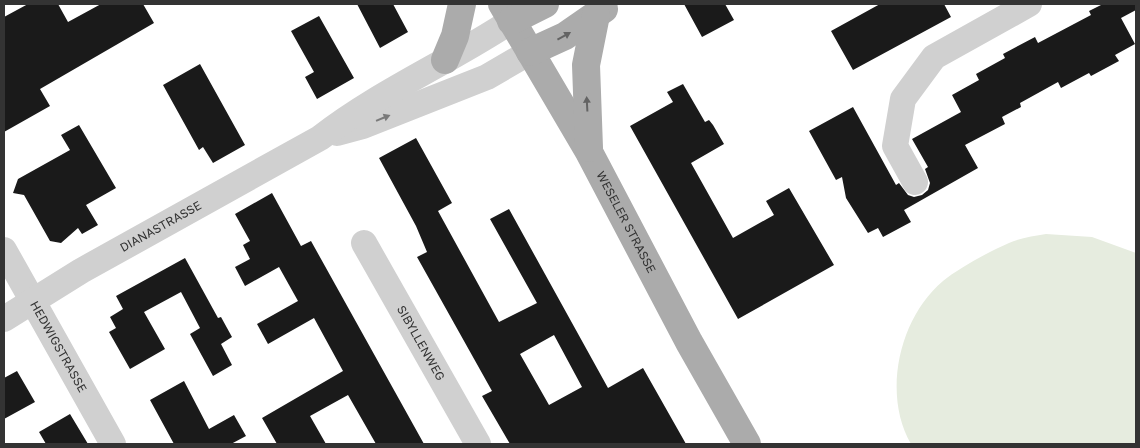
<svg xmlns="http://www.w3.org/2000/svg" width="1140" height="448" viewBox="0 0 1140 448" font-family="'Golos Text',sans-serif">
<rect width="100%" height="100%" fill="#fff"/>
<path fill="#e6ecdf" d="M1046,234l46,3 44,16v191h-225c-29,-50 -12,-126 32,-163 16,-13 47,-30 66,-38 11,-5 25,-7 37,-9z"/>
<path fill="#1a1a1a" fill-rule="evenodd" d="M28,4h30l10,18 33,-18h42l11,19 -114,66 10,17 -46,26v-115z
M357,4h36l15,28 -28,16z
M684,4h41l9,16 -32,17z
M880,4h64l7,13 -98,53 -22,-39z
M1103,4h33v6l-15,8 14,26 -20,11 4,6 -28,15 -2,-3 -28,15 -3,-6 -38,21 1,4 -19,10 3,7 -40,21 13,23 -74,42 7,12 -28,15 -5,-9 -10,5 -22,-35 -4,-21 -6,3 -27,-49 44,-24 43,78 3,-2 9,12 6,2 8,-2 6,-5 2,-7 -5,-14 3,-2 -16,-28 49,-27 -9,-17 27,-15 -3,-6 29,-16 -2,-4 32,-17 3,6 53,-28 -2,-4z
M319,16l35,62 -37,21 -12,-22 9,-5 -23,-41z
M200,64l45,81 -32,18 -10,-16 -4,3 -36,-65z
M683,84l22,38 4,-2 4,5 11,19 -33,19 42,75 41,-23 -8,-14 23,-13 45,77 -96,54 -108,-193 43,-24 -6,-10z
M79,125l37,63 -30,17 12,20 -16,9 -4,-6 -17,15 -11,-2 -26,-46 -11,-2 5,-14 52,-29 -9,-15z
M416,138l36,65 -14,8 61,111 38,-19 -47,-84 19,-10 99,179 35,-20 43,76h-176l-28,-48 10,-5 -75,-134 10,-5 -11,-26 -37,-68zM554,335l28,52 -33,18 -29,-51z
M272,193l29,53 10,-5 113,203h-48l-28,-49 -38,21 16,28h-49l-15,-26 81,-47 -29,-53 -46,26 -11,-20 41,-23 -19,-34 -34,19 -10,-19 15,-8 -7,-14 7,-4 -15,-27z
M185,258l33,60 3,-1 11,20 -11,7 11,21 -19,11 -23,-42 10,-6 -19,-36 -37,20 21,37 -35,20 -21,-37 7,-4 -6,-11 13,-8 -7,-13z
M17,371l18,31 -31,17v-41z
M184,381l25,48 25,-14 12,21 -15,8h-57l-24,-44z
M70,414l18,30h-42l-7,-12z"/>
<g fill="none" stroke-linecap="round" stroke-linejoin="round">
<g stroke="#d0d0d0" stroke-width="26">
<path d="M337,133l26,-7 124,-49 43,-25"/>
<path d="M915,182l-20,-36 8,-47 31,-42 95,-53"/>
<path id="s1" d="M364,243l114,201"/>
<path id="s2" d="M4,250l109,194"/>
<path id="s3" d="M4,319l77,-48 239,-133c59,-46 129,-76 191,-117"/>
</g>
<g stroke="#ababab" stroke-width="28">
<path id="s4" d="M502,4l87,148 100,190 58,102"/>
<path d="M511,21l34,-17"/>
<path d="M530,52l35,-16 39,-27"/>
<path d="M445,60l10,-24 7,-32"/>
<path d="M589,148l-3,-83 10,-50"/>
</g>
</g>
<defs><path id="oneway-solid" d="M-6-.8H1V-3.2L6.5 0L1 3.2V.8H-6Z" transform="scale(1.25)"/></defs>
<g fill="#636363">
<use href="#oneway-solid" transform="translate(564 36) rotate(-29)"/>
<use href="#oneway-solid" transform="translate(587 104) rotate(-93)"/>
</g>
<use fill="#7a7a7a" href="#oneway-solid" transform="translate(383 118) rotate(-22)"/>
<g text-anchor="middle" stroke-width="5" stroke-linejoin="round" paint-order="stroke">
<g font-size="12" fill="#333" stroke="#fff">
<text dy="4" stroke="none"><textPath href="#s4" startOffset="251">WESELER STRASSE</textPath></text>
<text dy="4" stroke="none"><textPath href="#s3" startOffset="182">DIANASTRASSE</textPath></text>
<text dy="4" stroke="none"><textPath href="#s1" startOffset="115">SIBYLLENWEG</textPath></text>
<text dy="4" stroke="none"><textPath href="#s2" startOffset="111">HEDWIGSTRASSE</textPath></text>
</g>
</g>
<rect width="1140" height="448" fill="none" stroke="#333333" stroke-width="10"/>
</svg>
